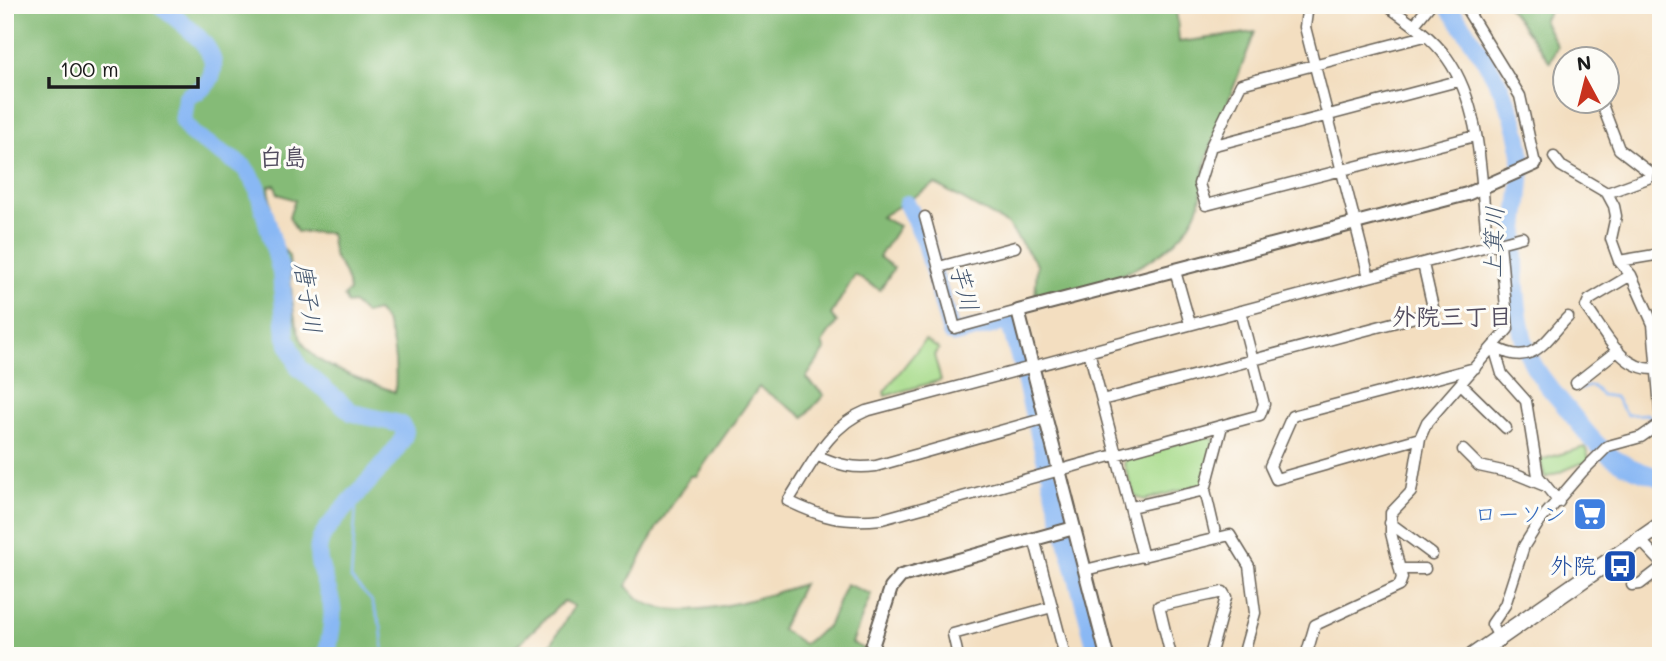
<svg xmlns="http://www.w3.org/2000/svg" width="1666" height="661" viewBox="0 0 1666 661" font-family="Mali,'Klee One',sans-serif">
<rect width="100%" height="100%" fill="#fdfcf7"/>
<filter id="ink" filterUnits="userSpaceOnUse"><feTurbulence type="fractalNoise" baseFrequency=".0143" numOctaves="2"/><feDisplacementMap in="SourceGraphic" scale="14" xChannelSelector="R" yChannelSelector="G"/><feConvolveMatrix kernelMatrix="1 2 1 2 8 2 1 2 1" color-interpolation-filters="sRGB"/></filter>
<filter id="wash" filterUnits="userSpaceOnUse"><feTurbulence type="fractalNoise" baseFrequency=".00686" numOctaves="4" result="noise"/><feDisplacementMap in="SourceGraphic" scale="28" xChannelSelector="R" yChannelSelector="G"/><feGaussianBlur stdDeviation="1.57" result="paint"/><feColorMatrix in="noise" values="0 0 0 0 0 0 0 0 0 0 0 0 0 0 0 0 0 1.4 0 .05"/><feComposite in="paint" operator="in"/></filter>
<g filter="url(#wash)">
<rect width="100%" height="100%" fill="#f3dec0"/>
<path fill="#a7db8b" stroke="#627c54" stroke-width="2" d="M925,340l14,9 -5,6 7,25 -56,16 -1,-4z
M1206,436l9,4 -12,44 -59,16 -9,-4 -11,-31 2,-9z
M1585,447l4,11 -3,7 -4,-2 -37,15 -5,-18z"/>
<path fill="#85bb77" stroke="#506c4a" stroke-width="2" fill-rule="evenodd" d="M5,5h1171l3,37 76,-10c-16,42 -33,84 -48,126 -5,15 -3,32 -8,47 -20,60 -109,83 -164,97l2,-38 -30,-40 -72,-40 -54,33 18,9 -20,31 15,11 -14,22 -25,-15 -24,40 6,7 -15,21 3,7 -19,28 18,17 -20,22 -45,-30 -63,89h-5l-35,53 -30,57c5,5 10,11 16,15 38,23 122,-4 161,-17l-22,45 23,15 25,-19 17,-41 25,10 -19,49 13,6 -2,7h-319l30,-50 -10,-5 -58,55h-501zM275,185l3,9 17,6 -6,17 8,15 33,1c2,7 2,18 5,25 7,12 13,17 14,33l-5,5 3,8 6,-1 12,11 12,-3c18,17 20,56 18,81 -96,-36 -100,-30 -106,-136 -17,-18 -18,-46 -20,-70z
M1507,5h47l-11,15 14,26 -7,16z"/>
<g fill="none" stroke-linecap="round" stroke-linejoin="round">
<path stroke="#89b8f4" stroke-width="2.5" d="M1577,389l15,-3 10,9 13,2 12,18 21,-1 7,9
M1656,429l5,14
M357,492l-6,87 20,21 10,26 3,30"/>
<path stroke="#89b8f4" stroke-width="18" d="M160,5c21,19 73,48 45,81 -5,5 -13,7 -19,12l-3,23 9,13 52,33 13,19 24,86 5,65 13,31 54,45 47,11 5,7c0,18 -68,80 -82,104 -14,24 7,49 9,73 2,15 -3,32 -5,48
M1447,5c29,40 63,86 72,135 7,36 -3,70 -4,105 -1,33 2,86 16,115 9,19 25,35 38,51 32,40 41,52 92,67
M907,204l18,36 26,93 4,1 54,-13 11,39
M1024,375l10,41
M1037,427l11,42
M1051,480l47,176"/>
</g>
</g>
<g filter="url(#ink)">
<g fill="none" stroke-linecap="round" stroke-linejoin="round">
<g stroke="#676055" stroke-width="13">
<path id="minor" d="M1308,5l-3,22 64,250
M1386,5c21,15 46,32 61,53 37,52 33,127 41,188
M1464,5l56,91 15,68
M1414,25l16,-20
M1425,36l-184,48 -30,62 -12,38 7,21 269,-69
M1601,102l18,47 30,23 -1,6 -41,15
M1211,146l247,-65
M1554,157l7,9 46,27 7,13 2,10 -5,23 8,22 12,14 22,49 8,97
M925,217l30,111 63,-17
M1619,261l42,-7
M939,267l76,-20
M1175,271l15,53
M1631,275l-42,25 -3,7c19,25 35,64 70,62
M1240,311l24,93 -4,11 -378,104c-40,4 -59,-1 -94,-18 22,-33 40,-75 78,-90l503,-134 153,-40
M1494,347l8,27 24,27 12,75 21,26
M1495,347c38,22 50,-7 73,-30
M1089,351l54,206
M1576,383l42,-33
M1461,384l45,44
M1102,400l332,-88 -11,-48
M1420,438l-144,41 -6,-13 22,-50 183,-48
M1463,450l16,16 37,8 27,11
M818,456c21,9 35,13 58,10l170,-48
M1131,507l74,-17
M1390,523l42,31
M1216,537l-11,-47 17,-64
M1034,538l31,118
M1640,540l21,22
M1400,569h25
M1085,570l145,-35 19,31 6,47 -12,43
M1632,585l8,-1 21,-16
M1499,637l-7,-13 13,-19 19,-59 15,-24 43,-50 26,-26 33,-9 20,-14
M958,656l-5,-22 99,-27
M1171,656l-12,-50 64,-14 3,5 -16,59
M1306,656l9,-31 84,-39 3,-8 -11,-45v-20l20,-21 9,-54 7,-16 81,-93 -8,-86"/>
</g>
<g stroke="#676055" stroke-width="16">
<path id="tertiary" d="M869,656l22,-68 10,-12 173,-48
M1107,656l-89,-345 449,-117 68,-30"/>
</g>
<g stroke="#676055" stroke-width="19">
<path id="primary" d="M1473,656l188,-131"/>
</g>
<use href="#minor" stroke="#fff" stroke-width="10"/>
<use href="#tertiary" stroke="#fff" stroke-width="12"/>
<use href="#primary" stroke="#fff" stroke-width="16"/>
</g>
</g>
<defs>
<g id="supermarket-square" transform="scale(1.75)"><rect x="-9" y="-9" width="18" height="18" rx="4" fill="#3f7fe0" stroke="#fdfcf7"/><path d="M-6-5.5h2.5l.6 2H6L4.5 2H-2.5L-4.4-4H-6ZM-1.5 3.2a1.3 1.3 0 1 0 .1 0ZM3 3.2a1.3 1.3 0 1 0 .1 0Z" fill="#fff"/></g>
<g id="bus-square" transform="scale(1.75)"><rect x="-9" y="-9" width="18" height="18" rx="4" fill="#1a4fb4" stroke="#fdfcf7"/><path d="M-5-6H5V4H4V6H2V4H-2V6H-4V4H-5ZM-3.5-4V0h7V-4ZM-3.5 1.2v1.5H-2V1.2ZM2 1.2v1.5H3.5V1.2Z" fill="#fff"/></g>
</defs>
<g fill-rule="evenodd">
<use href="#supermarket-square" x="1590" y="514"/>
<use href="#bus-square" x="1620" y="566"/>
</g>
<g text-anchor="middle" stroke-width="6" stroke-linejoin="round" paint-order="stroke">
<g font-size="23" fill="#366cbe" stroke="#fdfcf7" text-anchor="end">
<text x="1566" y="522">ローソン</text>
</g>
<g font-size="23" fill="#164399" stroke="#fdfcf7" text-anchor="end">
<text x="1596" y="574">外院</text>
</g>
<g font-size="24" font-weight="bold" fill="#524c5f" stroke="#fdfcf7">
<text x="283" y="166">白島</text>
<text x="1452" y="325">外院三丁目</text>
</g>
<g font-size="24" font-style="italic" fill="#485a72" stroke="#fdfcf7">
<text transform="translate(1494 242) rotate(-88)" y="8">上箕川</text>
<text transform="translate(964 288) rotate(75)" y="8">芋川</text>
<text transform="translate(308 298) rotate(82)" y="8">唐子川</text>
</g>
</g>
<rect width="1666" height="661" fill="none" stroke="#fdfcf7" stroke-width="28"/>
<g transform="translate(1586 80) rotate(353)"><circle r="33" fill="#fdfcf7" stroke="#a3a29f" stroke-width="2"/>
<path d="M0-5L12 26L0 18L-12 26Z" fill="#c8321e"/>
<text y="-10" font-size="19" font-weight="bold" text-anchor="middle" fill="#1c1c1c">N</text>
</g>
<path d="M49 77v10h149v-10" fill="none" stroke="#1c1c1c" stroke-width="3.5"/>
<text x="60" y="77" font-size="21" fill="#1c1c1c" stroke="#fdfcf7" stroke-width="5" paint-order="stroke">100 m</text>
</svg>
